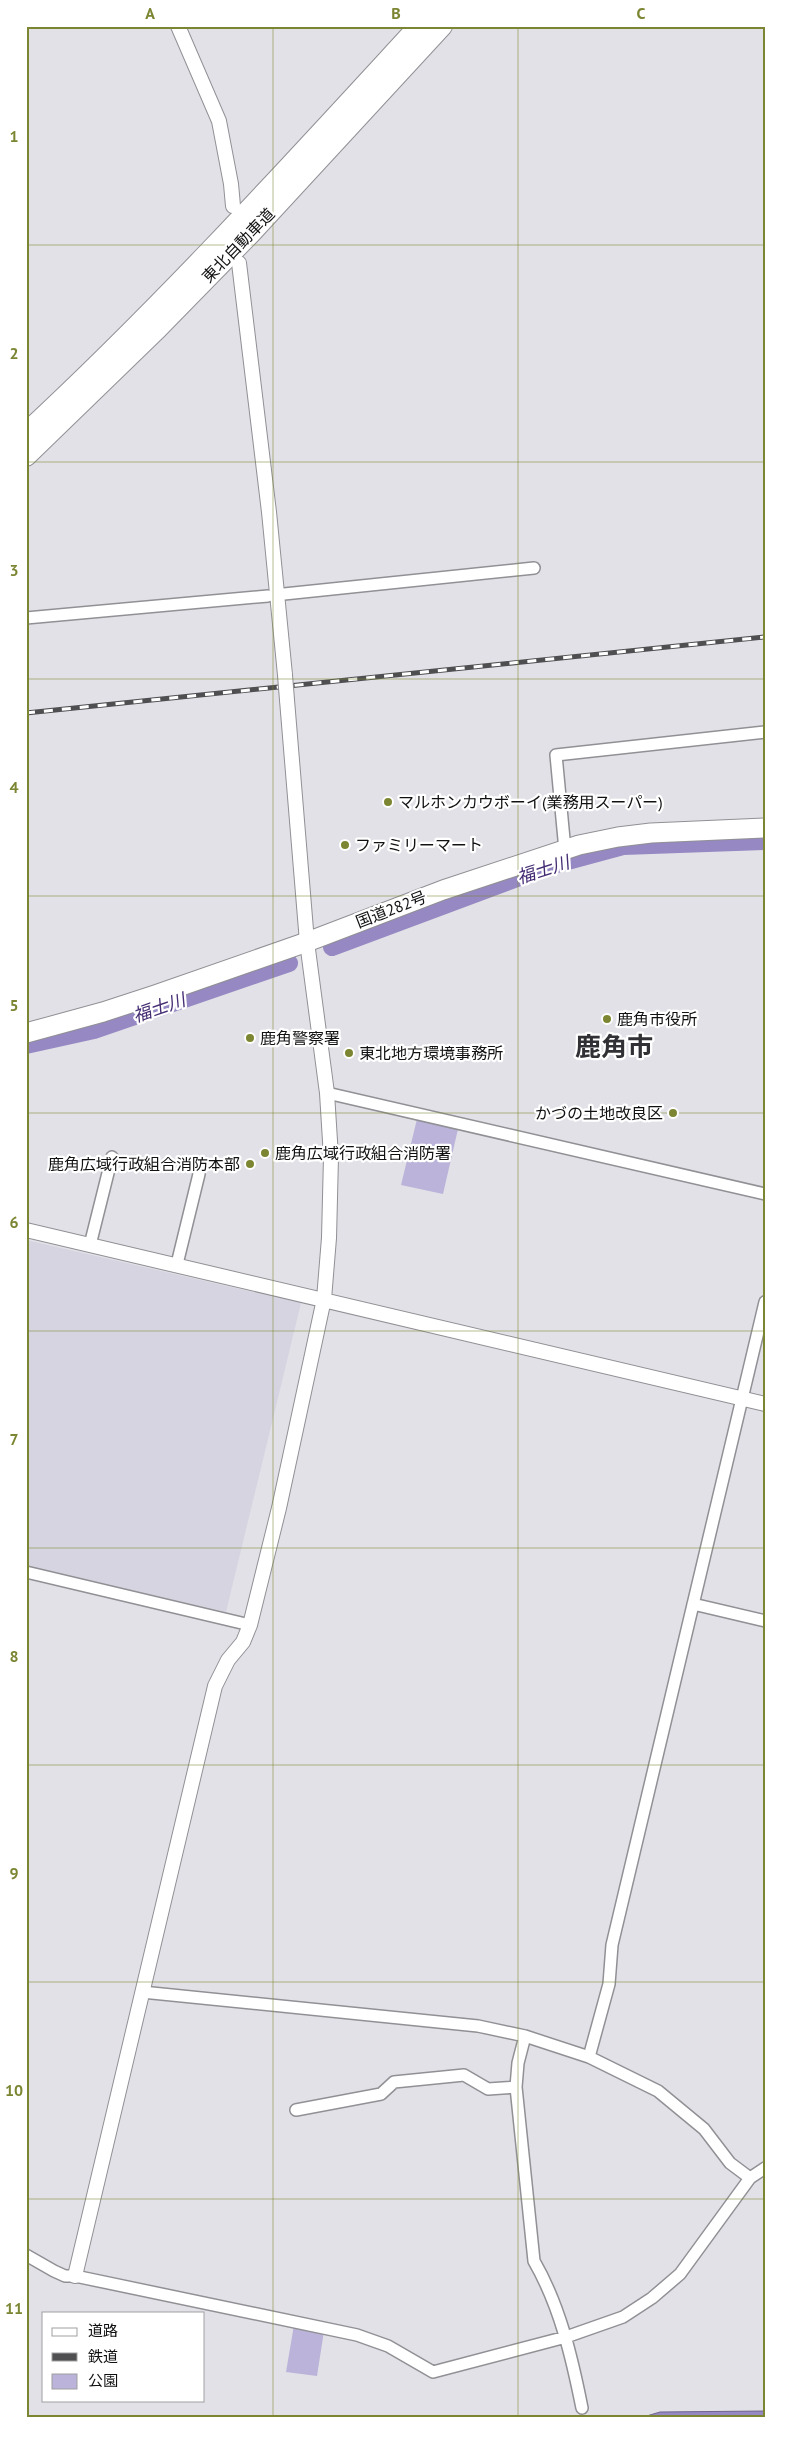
<svg xmlns="http://www.w3.org/2000/svg" width="791" height="2444" viewBox="0 0 791 2444" font-family="'PT Sans','Noto Sans JP',sans-serif">
<rect width="100%" height="100%" fill="#e2e1e7"/>
<path fill="#d6d4e1" d="M26,1240l275,63 -75,309 -200,-46z"/>
<path fill="#bbb3d9" d="M417,1119l41,10 -15,65 -42,-9z
M294,2325l30,6 -7,45 -31,-4z"/>
<path fill="#9688c3" stroke="#6e648e" d="M765,2411v7h-125l20,-6z"/>
<g fill="none" stroke-linecap="round" stroke-linejoin="round">
<path stroke="#9688c3" stroke-width="18" d="M332,947l217,-81 74,-20 142,-5
M26,1045l68,-15 195,-67"/>
<g stroke="#919095" stroke-width="14">
<path id="minor" d="M284,594l250,-26
M26,618l242,-22
M565,850l-9,-95 209,-23
M327,1093l438,101
M90,1245l22,-88
M177,1264l22,-90
M26,1572l224,53
M693,1604l72,17
M142,1992l336,34 47,10 64,21 69,34 46,38 26,34 20,15
M525,2036l-7,27 -2,24 18,174c26,45 38,97 48,147
M589,2057l20,-73 3,-39 153,-643
M296,2110l85,-16 13,-12 70,-7 24,14 28,-2
M26,2255l28,16 11,5h10l282,59 31,11 45,26 133,-35 57,-20 29,-19 28,-24 70,-96 15,-10"/>
</g>
<g stroke="#919095" stroke-width="16">
<path id="tertiary" d="M178,26l41,95 12,63 2,22
M239,263l30,249 16,163
M26,1230l739,174
M75,2276l140,-590 13,-26 15,-18 7,-17 29,-117 45,-209 5,-61 2,-81 -4,-64 -20,-151 -20,-242"/>
</g>
<g stroke="#919095" stroke-width="21">
<path id="trunk" d="M26,1033l77,-21 52,-17 152,-53 136,-52 136,-45 39,-8 33,-4 114,-5"/>
</g>
<g stroke="#919095" stroke-width="22">
<path id="motorway" d="M26,433c138,-128 265,-268 393,-407
M26,456l132,-128 93,-95 191,-207"/>
</g>
<use href="#minor" stroke="#fff" stroke-width="11"/>
<use href="#tertiary" stroke="#fff" stroke-width="14"/>
<use href="#trunk" stroke="#fff" stroke-width="19"/>
<use href="#motorway" stroke="#fff" stroke-width="20"/>
<g stroke="#4f4f52" stroke-width="5">
<path id="rail" d="M26,713l739,-76"/>
</g>
<use href="#rail" stroke="#fff" stroke-width="3" stroke-dasharray="9" stroke-linecap="butt"/>
<g stroke="#919095" stroke-width="16" stroke-linecap="butt">
<path id="tertiary-bridge" d="M285,675l2,25"/>
</g>
<use href="#tertiary-bridge" stroke="#fff" stroke-width="14"/>
</g>
<path fill="none" stroke="#7c8632" stroke-width="1" stroke-opacity="0.55" d="M273,26v2392M518,26v2392M26,245h739M26,462h739M26,679h739M26,896h739M26,1113h739M26,1331h739M26,1548h739M26,1765h739M26,1982h739M26,2199h739"/>
<g fill="#7c8632" stroke="#fff" stroke-width="2">
<circle cx="388" cy="802" r="5"/>
<circle cx="345" cy="845" r="5"/>
<circle cx="607" cy="1019" r="5"/>
<circle cx="250" cy="1038" r="5"/>
<circle cx="349" cy="1053" r="5"/>
<circle cx="673" cy="1113" r="5"/>
<circle cx="265" cy="1153" r="5"/>
<circle cx="250" cy="1164" r="5"/>
</g>
<g text-anchor="middle" stroke-width="4.5" stroke-linejoin="round" paint-order="stroke">
<g font-size="16" fill="#111113" stroke="#fff">
<text transform="translate(238 245) rotate(-46)" y="6">東北自動車道</text>
<text transform="translate(391 909) rotate(-21)" y="6">国道282号</text>
</g>
<g font-size="16" fill="#111113" stroke="#fff" text-anchor="start">
<text x="398" y="808">マルホンカウボーイ(業務用スーパー)</text>
<text x="355" y="851">ファミリーマート</text>
<text x="617" y="1025">鹿角市役所</text>
<text x="260" y="1044">鹿角警察署</text>
<text x="359" y="1059">東北地方環境事務所</text>
<text x="663" y="1119" text-anchor="end">かづの土地改良区</text>
<text x="275" y="1159">鹿角広域行政組合消防署</text>
<text x="240" y="1170" text-anchor="end">鹿角広域行政組合消防本部</text>
</g>
<g font-size="18" font-style="italic" fill="#442c73" stroke="#fff">
<text transform="translate(543 870) rotate(-18)" y="6">福士川</text>
<text transform="translate(159 1008) rotate(-19)" y="6">福士川</text>
</g>
<g font-size="26" font-weight="bold" fill="#313034" stroke="#fff">
<text x="614" y="1056">鹿角市</text>
</g>
</g>
<rect width="791" height="2444" fill="none" stroke="#ffffff" stroke-width="55"/>
<rect x="42" y="2312" width="162" height="90" fill="#ffffff" stroke="#a0a0a1"/>
<rect x="52" y="2328" width="25" height="8" fill="#ffffff" stroke="#a0a0a1"/>
<text x="88" y="2336" font-size="15" fill="#111113">道路</text>
<rect x="52" y="2353" width="25" height="8" fill="#4f4f52" stroke="#a0a0a1"/>
<text x="88" y="2362" font-size="15" fill="#111113">鉄道</text>
<rect x="52" y="2374" width="25" height="15" fill="#bbb3d9" stroke="#a0a0a1"/>
<text x="88" y="2386" font-size="15" fill="#111113">公園</text>
<rect x="28" y="28" width="736" height="2388" fill="none" stroke="#7c8632" stroke-width="2"/>
<g font-size="16" text-anchor="middle" font-weight="bold" fill="#7c8632">
<text x="150" y="19">A</text>
<text x="396" y="19">B</text>
<text x="641" y="19">C</text>
<text x="14" y="142">1</text>
<text x="14" y="359">2</text>
<text x="14" y="576">3</text>
<text x="14" y="793">4</text>
<text x="14" y="1011">5</text>
<text x="14" y="1228">6</text>
<text x="14" y="1445">7</text>
<text x="14" y="1662">8</text>
<text x="14" y="1879">9</text>
<text x="14" y="2096">10</text>
<text x="14" y="2314">11</text>
</g>
</svg>
